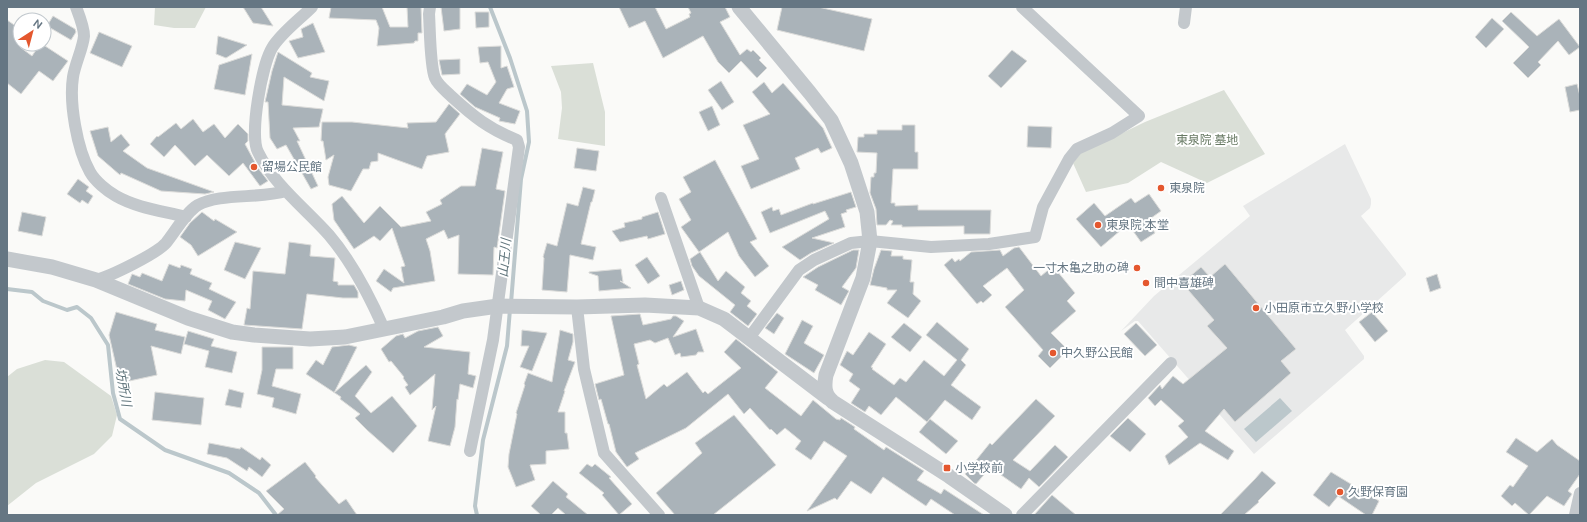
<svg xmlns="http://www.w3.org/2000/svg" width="1587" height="522" viewBox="0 0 1587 522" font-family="Ubuntu,'Noto Sans JP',sans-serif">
<rect width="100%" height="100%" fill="#fafaf8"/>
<path fill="#e8e9e9" d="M1345,144l26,55v5l-1,4 -9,8 45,57v2l-61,55 19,26v3l-110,95 -116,-133h-3l-14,10 33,-35 96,-80 -7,-10z"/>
<path fill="#dadfd7" d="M155,7h51l-11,21h-21l-20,-3z
M593,63l12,49v34l-47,-7 4,-31 -1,-16 -10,-26z
M1224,90l41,64 -58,29 -46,-21 -33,21 -42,9 -13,-29 8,-10 64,-31z
M45,360l19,2 47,34 6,19 -5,21 -18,18 -58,29 -29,23v-129l10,-8z"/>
<path fill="#bbc7cb" d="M1280,398l12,13 -36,31 -12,-13z"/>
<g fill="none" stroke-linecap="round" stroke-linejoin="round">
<path stroke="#bbc7cb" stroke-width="4" d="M490,7l20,51 17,53 2,31 -8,37 -10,124
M7,289l25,3 11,9 24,9 10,-3 14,11 17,27 5,48 7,26 45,31 64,23 30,20 17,22
M477,515l-2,-9 8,-66 24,-94 3,-37"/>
</g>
<path fill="#aab3b9" stroke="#dcdcda" d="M243,7h18l12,19 -20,-3z
M331,7h51l8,20h18l-1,-20h14l1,26h-4v8h-3l-1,2 -37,3 2,-18 -3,-8 -47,-2z
M441,7h19v22l-16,2z
M619,7h36l11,22 24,-12 -1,-3 2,-1 -3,-6h37l5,10 -10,5 20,33 7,-6 4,3 2,-2 8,8 -2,2 8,8 -10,10 -16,-17 -12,12 -11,-11 -15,-26 -40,22 -18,-37 -16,7z
M782,7h36l54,12 -8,32 -87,-21z
M475,12h14v15l-13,1z
M1511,12l26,24 22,-17 21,28 -11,8 -11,-14 -20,21 3,3 -13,13 -15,-15 16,-16 -27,-26z
M53,16l22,13 1,3 -5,8 -24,-14z
M1492,18l12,11 -18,19 -11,-11z
M7,20l13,9v18l12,9 8,-12h2l26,17 -15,20 -14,-10 -18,23 -14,-11z
M313,23l12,29 -27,6 -9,-17 14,-4 -2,-8z
M99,32l33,14 -10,21 -32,-14z
M218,36l29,9 -21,13 -10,-4z
M501,46v22l6,-2 7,21 -7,2 -8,14 21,8 -5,13 -16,-3 1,-3 -25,-11 -15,-13 7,-10 20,11 9,-13 -8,-20 -8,1 -2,-16z
M1012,50l15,11 -26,27 -13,-12z
M278,52l34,21 -2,4 19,4 -5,20 -40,-24 -2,28 41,4 -4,18 -26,1 7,13h-3l21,45 -7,3 -25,-44 -9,4 -7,-11 -2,-36h-3l7,-31z
M252,54l-7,41 -31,-6 5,-24z
M460,59v15l-18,1 -3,-15z
M721,81l13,21 -12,8 -14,-20z
M764,82l8,11 11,-10 40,45 9,20 -11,5 -3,-5 -23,10 5,11 -49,20 -10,-23 18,-7 -16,-34 27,-11 -18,-22z
M1577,84l3,12v14l-10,2 -5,-25z
M449,104l11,10 -15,20 4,18 -22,4 -5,13 -44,-16v8l-7,1 -2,7h-6l-12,22 -22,-6 -1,-8 6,-22 -8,5 -3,-19h-2l1,-19h30l56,6 -1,-5 29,-1z
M712,106l8,19 -12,6 -9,-19z
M193,119l10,13 11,-8 11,14 13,-14 10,10v7l-3,3 13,24 10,13 -8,5 -17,-23 -14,13 -22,-21 -12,11 -20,-21 -11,12 -14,-13 7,-8 1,1 18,-14 5,6z
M902,125h13v27h3v17h-25l-2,34h4v3l23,-1v5h73l-1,24h-26v-8l-62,1v-2h-11l2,-4 -3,-1 -4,5h-9l-1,-16 -6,-16 1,-16h3v-4h2l1,-20 -20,-1 1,-15h6v-3h13v-4h25z
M1028,126l24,1 -1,21 -24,-1z
M108,127l3,15 10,-8 9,11 -7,6 24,17 67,24 -9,2 -44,-3 -40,-18 -1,2 -22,-19 -8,-25z
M482,148l21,4 -7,37 9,2 -8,57 -3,-1 -1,28 -35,-1 1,-39 -11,4 -4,-9 -18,9 4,12 5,30 -42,7 -2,4 -15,-11 8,-12 20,14 -3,-16 4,-1 -13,-38 -12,13 -6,-5 -20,13 -20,-29 -2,-16 10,-8 22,27 16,-17 21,21 30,-6 -5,-9 16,-8 -2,-4 21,-14h14z
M577,148l22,3 -3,20 -22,-3z
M715,160l42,79 -7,3 19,24 -14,11 -16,-21 -11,-24 -29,20 -18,-25 10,-7 -12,-21 12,-7 -8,-15z
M78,179l11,8 -3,4 7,5 -5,8 -6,-4 -2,3 -13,-9z
M583,187l12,3 -3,12h-1l-10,42 15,3 -3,13 -23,-5 -3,37 -25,-2 2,-32 -1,-1 4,-14 10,3 10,-43 11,3z
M851,192l5,15 -10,3 1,2 -6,2 4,13 -33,11 22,5 -23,10 -11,7 -18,-13 47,-28 -4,-8 -55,22 -9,-21 11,-5 1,4 6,-2 2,6 32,-12v1z
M1149,194l12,17 -14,10 8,12 -14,9 -13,-18 -27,23 -25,-28 18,-16 11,13 26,-18 4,5z
M22,212l24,5 -4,19 -24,-5z
M202,212l12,9 1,-2 22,13 -39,24 -7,-11 -11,-8 10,-14z
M658,212l7,22 -17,5 -1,-3 -27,6 -8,-11 13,-4 -1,-4 18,-4v-2z
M235,242l26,6 -16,31 -21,-9z
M289,242l22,3 -1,11 25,2 -2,23 5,1v3h16l4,7v6h-15l-36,-4 -5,35 -58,-4 3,-17 3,1 3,-38 32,3z
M1019,247l22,29 12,-10 22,27 -8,8 9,10 -25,22 17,17 -18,18 -12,-12 5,-6 -38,-43 19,-17 -17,-22 -24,18 9,9 -9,8 -2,-2 -4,3 -33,-39 8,-7 3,4 4,-3 1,2 11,-9 29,-2 3,6 11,-8z
M853,250h6l-3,18 -14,19 7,4 -8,14 -26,-15 3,-5 -15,-8 15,-10z
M881,250l11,1 -1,5h12v3l9,1 -2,22h4l-1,12 8,7 -13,17 -21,-15 10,-13h-10v-2l-17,-3 4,-16z
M700,252l18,29 8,-10 19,16 -4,6 10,8 -4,5 10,8 -9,12 -18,-14 5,-7 -36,-29 -7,-10 -2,-7z
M647,257l13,19 -12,8 -13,-19z
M169,264l11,4 1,-3 11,4 -2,5 22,9 -3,6 27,13 -11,17 -17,-9 4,-9 -26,-11 -1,11 -20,-2 -37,-15 4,-10 8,3 2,-4 20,8z
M1225,264l71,85 -15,12 10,12 -56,49 -11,-13 -19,22 29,20 -6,9 -28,-17 -31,22 -4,-9 23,-19 -10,-11 6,-5 -23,-21 -6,6 -7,-8 12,-13 2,4 11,-13 10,8 44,-36 -20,-22 7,-6 -32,-37 19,-16 9,10z
M621,269l2,13 -3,-1 11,7 -32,3 -1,-15 -9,-3v-1z
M1437,274l4,14 -11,4 -4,-14z
M681,281l3,9 -12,5 -3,-10z
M116,312l41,12 -2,6 30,7 -4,17 -30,-8 6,29 -37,8 -11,-48z
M1372,312l16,19 -13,11 -16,-20z
M777,313l7,5 -10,16 -9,-6z
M640,314l3,11 28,-6 2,-3h3l8,5 -11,16 23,-8 8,23h-6l-2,3 -15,2 -1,-4 -5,2 -7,-17 -13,5 -5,-3 -16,4 5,20 -2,1 9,34 18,-15 3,3 20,-15 16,21 2,-2 3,3 33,-26 -17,-16 12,-13 42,33 -13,16 36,28 12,-16 23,19 4,1 1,-2 14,9 -1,2 30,21 2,-3 38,24 -7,9 24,14 3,-5 40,26h-29l-24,-16 -5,7 -43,-29 -12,17 -20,-13 -14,19 -2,-2 -28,13 40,-55 -23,-15 -13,19 -16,-11 6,-8 -16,-13 -8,7 -6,-6 -1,1 -20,-22 -6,6 -16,-20 -42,34 -51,25 4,6 -12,8 -11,-15 -7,-28h-1l-7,-25 -2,1 -4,-16 29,-9 -13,-59z
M802,320l11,6 -9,17 20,12 -10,18 -29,-19z
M937,322l32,27 -8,11 5,5 -15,20 30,22 -9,13 -27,-20 -18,22 -31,-25 -15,18 -12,-9 -4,6 -14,-9 9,-14 -11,-8 4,-7 -13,-9 7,-14 6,4 16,-23 17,12 -15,23 2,1 -1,1 22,16 6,-7 6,4 18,-22 20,16 13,-16 -31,-25z
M904,323l18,14 -12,15 -19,-15z
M1136,323l21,22 -12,11 -21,-22z
M438,327l5,9 -19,11 46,5 -2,22 8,2 -3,12 -13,-4 -2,16 -1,-1 -2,28 -5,19 -22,-5 8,-35 -4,4 3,-36 -25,21 -5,-8 3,-2 -5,-7 1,-1 -13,-16 -2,1 -8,-13 15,-13 7,-2 2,4 13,-7z
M522,330l25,3 -15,38 -12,-4 9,-21h-8z
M560,330l13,4v8l-5,18 7,2 -11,29h1l-7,21h7v21h2l2,16 -23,2v13l-16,1 5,15 -19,7 -8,-20 1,-13 8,-40 -1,-1 9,-28 -1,-1 4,-11 24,9z
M188,331l26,8 -3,7 26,6 -5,21 -27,-6 4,-16 -25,-7z
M349,345l8,2 -23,46 32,-28 6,7 -17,24 16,17 21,-17 25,30 -24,27 -26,-23 -12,-12 5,-4 -20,-15 1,-2 -35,-23 10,-14 7,5 9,-18z
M262,347h31v22h-17l-4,17 29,8 -5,20 -24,-7 2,-9 -17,-4 5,-24z
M229,389l15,4 -3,15 -16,-3z
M155,392l49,6 -3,27 -49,-5z
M1036,399l19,17 -42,44 17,11 25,-26 13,12 -29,30 -10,-9 -8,11 -27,-19 -2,2 -4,-2 -12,14 -2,-1 -9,-9 25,-31 2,2z
M734,415l42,50 -63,50h-38l-19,-22 46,-40 -7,-10z
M1128,418l18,16 -16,18 -20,-16z
M930,419l28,22 -12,13 -27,-22z
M1516,438l21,14 15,-13 5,6 23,16v13l-12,17 4,3 -8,12 -17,-10 -18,19 -14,-12 -3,3 -11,-10 9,-11 3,2 15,-21 -22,-14z
M209,443l31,6 1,-2 19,13 2,-3 9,8 -9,12 -13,-10 -2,4 -20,-13 -20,-4z
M305,462l11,14 -1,1 24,27 7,-5 11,16h-80l7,-6 -18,-18z
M587,464l5,3 3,-3 16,13 -2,1 23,26 -13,11 -17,-20 2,-2 -25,-20z
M1262,471l14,12 -18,18 1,1 -15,13h-24l35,-36z
M1331,472l48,29 -7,14h-6l-28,-19 -9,11 -16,-12z
M553,481l15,13 -2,3 22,18h-22l-8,-7 -7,7h-10l-10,-9z
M1052,495l24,20h-42z"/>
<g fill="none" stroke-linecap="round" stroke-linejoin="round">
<path stroke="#c3c8cc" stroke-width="12" d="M76,7c3,8 8,20 8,29 -1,12 -9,28 -11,41 -4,26 4,72 17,95 5,9 17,19 26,24 21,12 47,15 70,21
M312,7c-13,13 -31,26 -40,41 -10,17 -23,87 -14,104 16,33 47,56 71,83 23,27 41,62 55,94
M430,7l-1,7c1,15 1,52 6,64 3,7 11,13 16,18 23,21 38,33 66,44l2,7 -26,193 -23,111
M1184,23l2,-16
M661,198l38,110
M96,280c15,-4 60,-26 70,-37 9,-11 20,-31 32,-38 22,-12 61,-6 88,-14
M577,307l7,62 20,84 55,62
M749,338l50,-68 15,-10 37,-17 19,-2 61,6 58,-3 46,-7 8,-30 26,-48 8,-10 35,-16 27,-17 -117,-109
M1022,515l149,-152
M1575,515l5,-22"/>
<path stroke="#c3c8cc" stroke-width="15" d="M739,7l71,86 21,27 20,43 16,49 3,29 -7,37 -37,97c-2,11 -2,20 7,27l116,74 56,39
M7,259l45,8 44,13 92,38 44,14 22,3 56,4 35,-2 98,-20 20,-6 35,-5 79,1 68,-2 54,3 25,11 104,79"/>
</g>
<g fill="#e4572e" stroke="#fff" stroke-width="1.5">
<circle cx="254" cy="167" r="4"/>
<circle cx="1161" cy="188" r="4"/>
<circle cx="1098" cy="225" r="4"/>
<circle cx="1137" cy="268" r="4"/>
<circle cx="1146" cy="283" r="4"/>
<circle cx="1256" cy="308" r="4"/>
<circle cx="1053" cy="353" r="4"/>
<rect x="943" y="464" width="8" height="8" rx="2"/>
<circle cx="1340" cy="492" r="4"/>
</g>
<g text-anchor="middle" stroke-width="4" stroke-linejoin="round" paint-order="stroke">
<g font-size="12" fill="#687a64" stroke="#fff">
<text x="1207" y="144">東泉院 墓地</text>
</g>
<g font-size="12" fill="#657683" stroke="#fff" text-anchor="start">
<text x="262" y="171">留場公民館</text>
<text x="1169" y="192">東泉院</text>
<text x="1106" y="229">東泉院 本堂</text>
<text x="1129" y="272" text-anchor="end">一寸木亀之助の碑</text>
<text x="1154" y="287">間中喜雄碑</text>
<text x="1264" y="312">小田原市立久野小学校</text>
<text x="1061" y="357">中久野公民館</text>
<text x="955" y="472">小学校前</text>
<text x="1348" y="496">久野保育園</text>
</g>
<g font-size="13" font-style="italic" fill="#60757c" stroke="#fff">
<text transform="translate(504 258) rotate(-85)" y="5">山王川</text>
<text transform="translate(124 387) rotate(80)" y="5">坊所川</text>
</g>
</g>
<rect width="1587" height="522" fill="none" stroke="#657683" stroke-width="16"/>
<g transform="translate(32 32) rotate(36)"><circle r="19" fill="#ffffff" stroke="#c1c8cd"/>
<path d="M0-3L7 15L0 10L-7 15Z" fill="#e4572e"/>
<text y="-6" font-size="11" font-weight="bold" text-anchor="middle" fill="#657683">N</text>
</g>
</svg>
